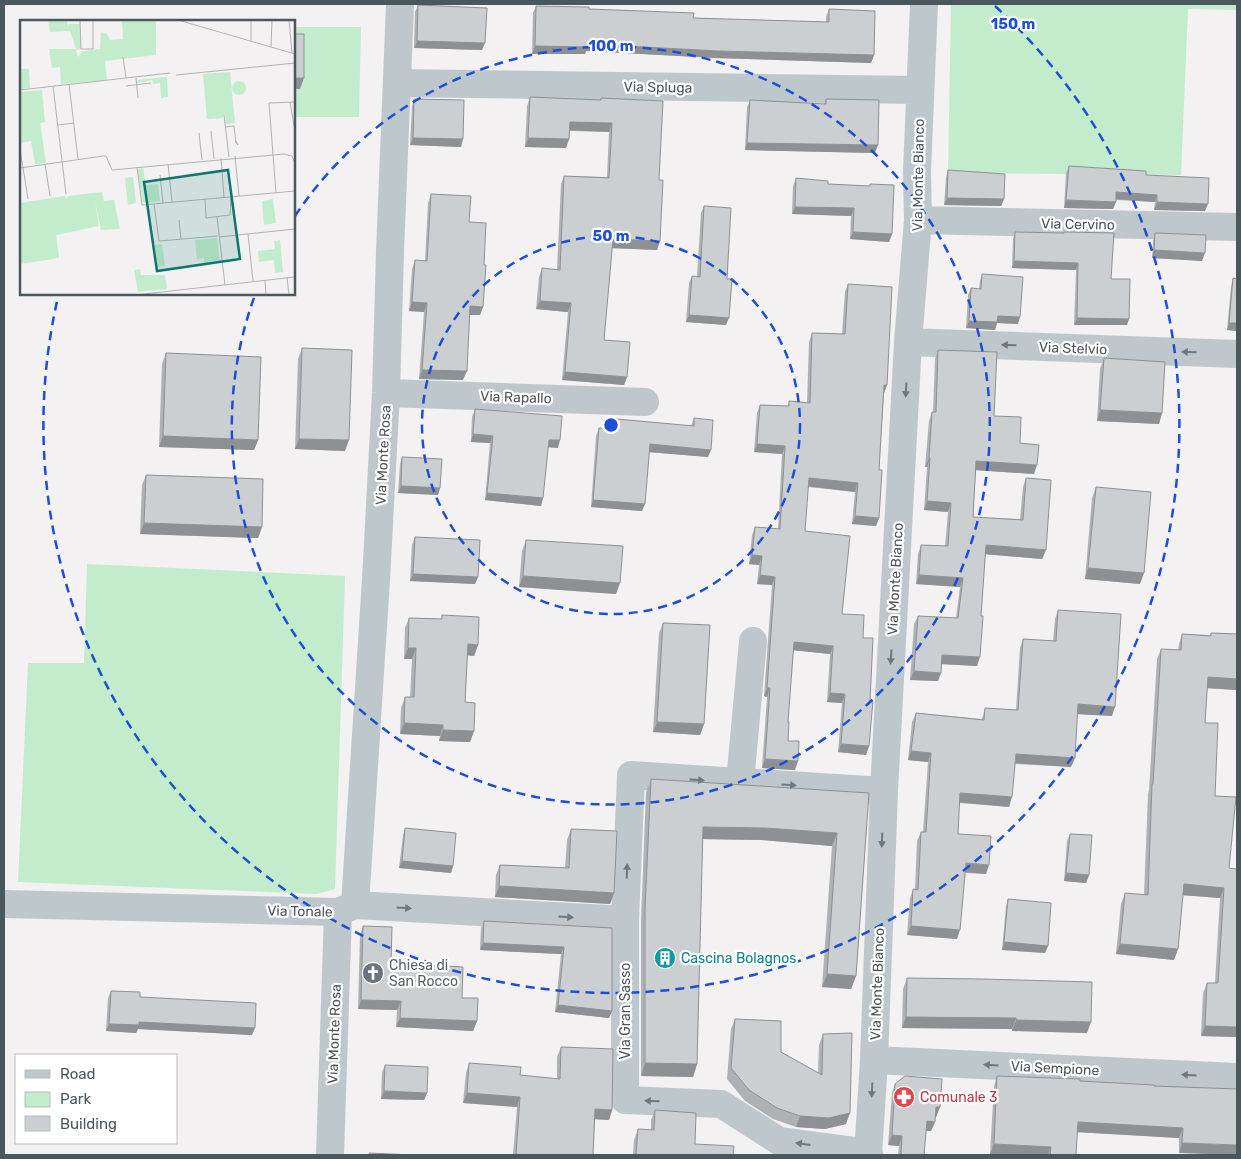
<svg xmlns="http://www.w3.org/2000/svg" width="1241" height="1159" viewBox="0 0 1241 1159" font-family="Rubik,sans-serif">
<rect width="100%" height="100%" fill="#f3f1f1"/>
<path fill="#c3eccc" d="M951,4h286v6l-49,-1 -7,166 -233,-2z
M294,27h67l-2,90h-65z
M87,564l258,12 -10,313 -18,5 -299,-12 10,-219h56z"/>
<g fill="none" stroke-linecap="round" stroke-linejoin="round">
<path stroke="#bec7cc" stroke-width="28" d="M397,83l522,7
M918,220l319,7
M908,342l329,12
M386,393l259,9
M740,782l13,-141
M4,904l334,8 17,-7 270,15
M355,905l21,-325 10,-187 4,-141 10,-248
M874,1060l363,17
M869,1153l-90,-12 -58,-37 -96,-4v-180l6,-145 253,16
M330,1155l8,-243
M868,1155l6,-95 10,-269 24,-449 10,-122 -1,-49 7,-167"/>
</g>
<path fill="#afb2b5" d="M418,5l64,45 -68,-2 1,-36z
M536,6l53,3 104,9 133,4v-5l3,-8 45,46 -3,8 -155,-5 -130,-7 -1,3h-53l1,-41z
M530,97l71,3v-2l58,82 1,61 -3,9 -45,-2 -8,92 23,37 -3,8 -62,-5 6,-68 -32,-3 3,-32 3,-9 15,2 4,-86 3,-8 43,1 2,-45 -39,-1 -1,8 -3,9 -41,-1 2,-41z
M414,99l47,48 -51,-2 2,-39z
M826,99l49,54 -130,-3 2,-43 3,-7 74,4z
M1069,166l77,9 59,36 -51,-1 1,-8 -39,-2 -3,9 -49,-1 2,-35z
M948,170l56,29 -3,7 -57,-1 2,-27z
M796,178l32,6 41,2 1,-2 22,50 -3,8 -39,-3 1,-23 -59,-2 1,-28z
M431,194l38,28 15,43 -1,42 -3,8h-10l-7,65 -44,-1 5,-67 -15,-1 3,-42 3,-9 10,1 3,-58z
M704,206l23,73 -1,46 -40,-3 3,-39 3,-7h5l4,-63z
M1015,232l96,47 16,46h-53l2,-55 -64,-2 1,-29z
M1155,233l47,28 -50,-3 1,-17z
M982,274l36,50 -21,-1 -2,7 -29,-2 2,-33 3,-7 8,1 1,-8z
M1233,278l4,1v52l-10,-1 4,-44z
M848,284l39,101 -3,8 -5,77v48l-3,8 -24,-2 3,-32 -47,-5 -3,44 37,83 21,24 7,63 -1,45 -3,9 -28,-3 4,-49 -15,-1 3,-48 -37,-4 -5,72v19l7,29 -33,-2 5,-71 -3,-1 8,-111 -15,-1 2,-19 -10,-1 3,-29 3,-8 23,2 4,-75 -28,-2 3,-39 3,-8 28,1 1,-5 18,2 2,-61 3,-9 30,1 3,-42z
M302,348l43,103 -50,-2 3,-90z
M938,350l56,66 26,27 14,31 -58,-4 -3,47 47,2 3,-32 3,-9 20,72 -4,9 -57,-5 -8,112 -35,-2 -4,17 -28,-1 4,-56 4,-8 38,2 4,-31 -44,-3 2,-30 3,-9 24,1 3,-34 -24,-2 3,-43h-2l4,-46 3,-9h1l2,-53z
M166,353l92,87 -4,10 -95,-3 3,-83z
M1104,358l58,55 -3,11 -62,-3 3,-52z
M475,409l83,39 -10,-1 -7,59 -56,-6 5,-57 -19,-1 1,-25z
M694,418l14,39 -59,-5 -7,59 -51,-4 5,-71 3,-8 16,1 2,-10 74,7z
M402,457l38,31 -2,7 -40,-2 2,-29z
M146,475l116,52 -4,11 -118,-4 2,-49z
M1096,487l44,97 -55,-5 7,-81z
M415,537l63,40 -3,7 -65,-3 2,-36z
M526,540l90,54 -97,-7 3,-36z
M1058,610l54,106 -35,-2 -6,53 -56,-3 -6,43 -50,-4 -1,31 28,40 -21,-1 -8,66 -50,-4 3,-37 3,-9h2l2,-48 4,-9h2l5,-70 -20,-2 4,-38 4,-9 66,6 3,-11 31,2 4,-62 3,-9 30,2 2,-22z
M442,615l36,30 -4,11 -7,-1 -2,47 9,29 -4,11 -31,-1 1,-5 -40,-2 1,-26 4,-11h5l2,-38h-8l1,-31 4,-10 32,1z
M663,623l41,101 -4,11 -47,-3 6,-99z
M1211,633l26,1v56l-30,-2 -2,35 10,73 14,72 8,1v168l-36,-1 2,-43 4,-10h8l5,-85 -37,-3 -5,54 -4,11 -58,-6 5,-50 4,-11 19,2 4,-101 1,-4 8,-131 4,-10 17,1 1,-6 3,-10 28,1z
M651,779l218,14 -13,183 -5,13 -29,-2 10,-141 -71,-6 -59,-1 -5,225 -4,13 -52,-1v-156l5,-128z
M405,828l48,38 -2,7 -52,-5 4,-33z
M571,829l43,64 -4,11 -115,-7 1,-22 4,-10 65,3 2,-28z
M1070,834l19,41 -3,8 -22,-2 3,-40z
M1008,899l40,47 -3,7 -43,-3 4,-44z
M484,921l128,7v83l-3,7 -54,-6 6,-58 -81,-4 1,-22z
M363,926l28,37 71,35 15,23 -4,10 -77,-4 1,-17 -39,-1 2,-73z
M907,978l180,55 -75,-2v-2l-110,-1 1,-39z
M111,991l29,6 112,38 -114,-6 -2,4 -30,-2 2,-33z
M735,1019l46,33 37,21 1,-28 4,-11 23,90 -21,5 -29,-2 -23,-8 -28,-18 -18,-22 4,-50z
M561,1047l51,63 -3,10 -14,-1 -2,36h-80l4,-48 -54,-4 3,-30 3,-10 51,12 37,4v-22z
M385,1065l42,28 -3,7 -43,-1 1,-27z
M997,1076l157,10 83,3 -58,64v-15l-102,-6 -1,23h-67l-19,-1 4,-68z
M895,1084l45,23 -4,10h-1v5l-4,9h-5l-2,24h-26l1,-9 -11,-1 4,-52z
M655,1110l40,34 38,11h-100l1,-15 4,-11 13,1v-10z"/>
<path fill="#8e9193" d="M417,41l68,2 -3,7 -68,-2z
M588,44l286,11 -3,8 -155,-5 -130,-7 -1,3h-53l3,-8z
M294,78h10l-4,11h-6z
M570,122l42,1 -3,9 -42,-2z
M413,138l50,1 -2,8 -51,-2z
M528,138l41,1 -3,9 -41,-1z
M747,143l131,2 -3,8 -130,-3z
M1116,192l41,3 -2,7 -41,-3z
M947,198l57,1 -3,7 -57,-1z
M1066,200l50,2 -3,7 -49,-1z
M1157,202l51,2 -3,7 -51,-1z
M795,207l59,1 -3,8 -59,-2z
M853,232l39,2 -3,8 -39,-3z
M613,239l47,2 -3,9 -47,-2z
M1154,250l51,3 -3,8 -50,-3z
M1014,261l64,2 -2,7 -64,-2z
M540,301l31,2 -3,9 -32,-3z
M412,302l15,1 -3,9 -15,-1z
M470,306l13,1 -3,8h-13z
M689,315l40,3 -3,7 -40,-3z
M998,316l22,1 -2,7 -21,-1 -2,7 -29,-2 3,-7z
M1077,318l52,1 -2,6h-53z
M1229,323h8v8l-10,-1z
M422,370l45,1 -4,9 -44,-1z
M565,372l62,5 -3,8 -62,-5z
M884,385h3l-3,8z
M1100,410l62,3 -3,11 -62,-3z
M473,434l20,2 -3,7 -19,-1z
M163,436l95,4 -4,10 -95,-3z
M299,439l50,1 -4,11 -50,-2z
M549,440h11l-2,8 -12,-1z
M650,444l61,6 -3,7 -61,-5z
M757,444l28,2 -3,8 -28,-2z
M929,458h1l-3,9h-2z
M976,461l61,4 -3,9 -61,-4z
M809,478l49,5 -3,9 -49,-6z
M401,486l39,2 -2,7 -40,-2z
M487,493l56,5 -2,8 -56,-6z
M593,500l52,4 -3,7 -51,-4z
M927,501l24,2 -3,9 -24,-2z
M855,516l24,2 -3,8 -24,-2z
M144,523l118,4 -4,11 -118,-4z
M986,545l60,5 -4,9 -60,-5z
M752,555l10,1 -3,9 -10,-1z
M1088,568l56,5 -4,11 -55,-5z
M413,574l65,3 -3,7 -65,-3z
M760,575l15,2 -3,8 -15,-1z
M919,575l44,3 -3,9 -44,-3z
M523,576l97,7 -4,11 -97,-7z
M794,642l39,4 -3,8 -39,-4z
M468,644l10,1 -4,11 -10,-1z
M408,648h8l-4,11h-8z
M942,655l38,2 -3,9 -38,-2z
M914,671l27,2 -3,8 -28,-1z
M1208,677l29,2v11l-33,-2z
M767,688h3l-3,9 -3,-1z
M830,693l15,1 -3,9 -15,-1z
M1078,704l37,3 -3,9 -37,-2z
M657,722l47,2 -4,11 -47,-3z
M404,723l39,2 -3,11 -40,-2z
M443,730l31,1 -4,11 -31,-1z
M841,744l28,2 -3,9 -28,-3z
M911,751l20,2 -3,9 -20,-2z
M1016,754l59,4 -4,9 -59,-4z
M765,759l33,2 -3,9 -33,-2z
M960,793l52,4 -3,10 -52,-5z
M703,827l62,1 72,5 -5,13 -71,-6 -63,-1z
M402,861l51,5 -2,7 -52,-5z
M966,863l23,2 -3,9 -24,-2z
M1066,873l23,2 -3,8 -22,-2z
M1184,884l40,4 -4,10 -40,-3z
M499,886l115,7 -4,11 -115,-7z
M911,926l49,4 -3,9 -50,-4z
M1004,942l44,4 -3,7 -43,-3z
M483,943l81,4 -3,7 -81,-4z
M1120,944l58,5 -4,11 -58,-6z
M827,974l29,2 -5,13 -29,-2z
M361,1000l40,1 -4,9 -39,-1z
M558,1005l54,6 -3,7 -54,-6z
M906,1017l110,1 -4,11 -110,-1z
M400,1018l77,3 -4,10 -77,-4z
M1016,1020l75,2 -4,11 -75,-2z
M139,1022l116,6 -3,7 -114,-6 -2,4 -30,-2 3,-7z
M1205,1026l32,1v10l-36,-1z
M645,1063l52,1 -4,13 -52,-1z
M384,1091l43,2 -3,7 -43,-1z
M467,1093l53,4 -3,10 -54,-4z
M936,1107h4l-4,10 -4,-1z
M595,1109l17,1 -3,10 -17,-1z
M850,1113l-4,11 -21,5 -29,-2 4,-11z
M927,1121l8,1 -4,9h-8z
M1078,1122l105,6 -4,10 -105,-6z
M892,1135l10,1 -3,10 -11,-1z
M1182,1143l55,2v10l-58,-2z
M994,1144l57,3 -3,8 -58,-1z"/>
<path fill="#cbcfd2" stroke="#8e9193" d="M418,5l69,3 -2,35 -68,-2z
M536,6l53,1v2l105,4 -1,5 136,4v-13l46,2 -1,44 -156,-4 -130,-7v3l-53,-1z
M294,34h10v44h-10z
M530,97l71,3v-2l62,3 -4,79h4l-3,61 -47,-2 -9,101 26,2 -3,35 -62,-5 6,-69 -31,-2 2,-33 18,2 4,-94 45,2 3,-55 -42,-1 -1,17 -41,-1z
M414,99l50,1 -1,39 -50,-1z
M826,99l53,1 -1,45 -131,-2 3,-43 76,4z
M1069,166l77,5v4l63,3 -1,26 -51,-2v-7l-41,-3v10l-50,-2z
M948,170l57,4 -1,25 -57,-1z
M796,178l32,3v3l42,2v-2l24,1 -2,49 -39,-2 1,-24 -59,-1z
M431,194l40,2 -2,26 17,1 -2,42h2l-3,42 -13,-1 -3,65 -45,-1 5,-67 -15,-1 3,-42 12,1z
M704,206l27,2 -4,71h5l-3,39 -40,-3 3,-39 8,1z
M1015,232l49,1v-1l50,1 -3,46h19l-1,40 -52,-1 1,-55 -64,-2z
M1155,233l51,2 -1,18 -51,-3z
M982,274l41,3 -3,40 -22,-1 -1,6 -28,-1 2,-33 10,1z
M1233,278l4,1v44h-8z
M848,284l44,3 -5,98h-3l-5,85h3l-3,48 -24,-2 3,-33 -49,-5 -4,53 45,5 -8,78 22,1 -1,23h10l-3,63h3l-4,45 -28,-2 4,-50 -15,-1 3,-47 -39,-4 -6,80h1l-1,19h11l-1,20 -33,-2 5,-71h-3l8,-111 -15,-2 2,-19 -10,-1 3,-28 25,2 5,-83 -28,-2 3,-39 29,1v-5l21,2 2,-70 33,1z
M302,348l50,2 -3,90 -50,-1z
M938,350l59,2 -3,64 27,1 -1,26 19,2 -2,20 -61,-4 -3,56 50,3 3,-42 25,2 -5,70 -60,-5 -5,71h2l-3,41 -38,-2 -1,18 -27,-2 4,-55 40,2 5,-40 -44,-3 2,-30 27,1 3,-43 -24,-2 3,-43h-1l3,-46h4z
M166,353l95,4 -3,83 -95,-4z
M1104,358l61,4 -3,51 -62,-3z
M475,409l87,7 -2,24h-11l-6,58 -56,-5 6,-57 -20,-2z
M694,418l19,2 -2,30 -61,-6 -5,60 -52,-4 6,-72 18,1v-10l77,7z
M402,457l40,2 -2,29 -39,-2z
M146,475l117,4 -1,48 -118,-4z
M1096,487l55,5 -7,81 -56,-5z
M415,537l65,3 -2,37 -65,-3z
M526,540l97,6 -3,37 -97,-7z
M1058,610l63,4 -6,93 -37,-3 -3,54 -59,-4 -4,43 -52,-4 -2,41 33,2 -2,29 -23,-2 -6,67 -49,-4 2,-37 5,1 3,-58h5l5,-79 -20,-2 5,-38 68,7 1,-12 33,2 5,-71 33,2z
M442,615l37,2 -1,28 -10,-1 -3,58 10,1 -1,28 -31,-1v-5l-39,-2 1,-26h9l2,-49h-8l1,-30 33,1z
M663,623l47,2 -6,99 -47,-2z
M1211,633l26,1v45l-29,-2 -3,46h13l-3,73 21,1 -7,71 8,1v158l-32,-1 2,-43h11l6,-95 -40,-4 -6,65 -58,-5 5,-51 23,2 4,-111h1l8,-135 20,1 1,-16 29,2z
M651,779l218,14 -13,183 -29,-2 10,-141 -72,-5 -62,-1 -6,237 -52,-1v-155z
M405,828l51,5 -3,33 -51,-5z
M571,829l46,2 -3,62 -115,-7 1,-21 69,3z
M1070,834l22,1 -3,40 -23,-2z
M1008,899l43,4 -3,43 -44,-4z
M484,921l128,7v83l-54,-6 6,-58 -81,-4z
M363,926l29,1 -1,36 72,4 -1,31h16l-1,23 -77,-3 1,-17 -40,-1z
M907,978l74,1 111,3 -1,40 -75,-2v-2l-110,-1z
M111,991l29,1v5l116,6 -1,25 -116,-6v3l-30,-1z
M735,1019l46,2v31l41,23 1,-41 29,-1 -2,80 -21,5 -29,-2 -23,-8 -28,-18 -18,-22z
M561,1047l52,2 -1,61 -17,-1 -2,46h-77l4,-58 -53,-4 2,-30 52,4 -1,8 40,4z
M385,1065l43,2 -1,26 -43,-2z
M905,1076l37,3 -2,28h-4l-1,15 -8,-1 -3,34h-23l1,-19 -10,-1 3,-51z
M997,1076l83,3v2l74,4v1l83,3v56l-55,-2 1,-15 -105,-6 -2,33h-26l1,-8 -57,-3z
M655,1110l41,3 -1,31 39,2 -1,9h-97l2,-26 16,1z
M369,1153l44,2h-44z"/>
<defs><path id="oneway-solid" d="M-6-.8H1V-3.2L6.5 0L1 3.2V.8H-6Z" transform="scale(1.25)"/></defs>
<g fill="#6d797e">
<use href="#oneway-solid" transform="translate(1009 345) rotate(-178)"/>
<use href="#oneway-solid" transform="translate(1189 352) rotate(-178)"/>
<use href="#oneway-solid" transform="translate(906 390) rotate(93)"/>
<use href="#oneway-solid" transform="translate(891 657) rotate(93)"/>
<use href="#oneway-solid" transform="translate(697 780) rotate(4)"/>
<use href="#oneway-solid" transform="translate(789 785) rotate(4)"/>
<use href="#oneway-solid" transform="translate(882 840) rotate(92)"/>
<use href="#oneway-solid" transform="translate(627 871) rotate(-88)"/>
<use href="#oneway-solid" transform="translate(404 908) rotate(3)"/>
<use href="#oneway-solid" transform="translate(566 917) rotate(3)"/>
<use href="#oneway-solid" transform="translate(991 1065) rotate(-177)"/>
<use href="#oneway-solid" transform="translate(1189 1075) rotate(-177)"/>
<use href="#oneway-solid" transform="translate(872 1090) rotate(93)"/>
<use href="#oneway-solid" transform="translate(652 1101) rotate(-178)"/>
<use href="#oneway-solid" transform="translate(803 1144) rotate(-172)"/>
</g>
<g fill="none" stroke="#1d4ed8" stroke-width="2.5" stroke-dasharray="9 6">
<circle cx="611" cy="425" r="189"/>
<path d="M295 216A379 379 0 1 1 255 295"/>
<path d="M995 6A568 568 0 1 1 58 297"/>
</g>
<defs>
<g id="building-disc" transform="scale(1.125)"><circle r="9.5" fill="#0f9aa8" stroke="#fff"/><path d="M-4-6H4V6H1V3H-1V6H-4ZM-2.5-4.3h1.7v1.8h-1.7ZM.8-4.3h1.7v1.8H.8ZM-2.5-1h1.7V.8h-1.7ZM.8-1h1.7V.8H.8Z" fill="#fff"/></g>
<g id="church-disc" transform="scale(1.125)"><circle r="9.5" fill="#6b7280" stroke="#fff"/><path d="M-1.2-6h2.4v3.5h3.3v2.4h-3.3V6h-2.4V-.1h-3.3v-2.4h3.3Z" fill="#fff"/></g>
<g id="pharmacy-disc" transform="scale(1.125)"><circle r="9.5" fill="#e0444e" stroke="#fff"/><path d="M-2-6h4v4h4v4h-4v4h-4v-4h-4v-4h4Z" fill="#fff"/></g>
</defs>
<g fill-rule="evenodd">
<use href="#building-disc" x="665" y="958"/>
<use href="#church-disc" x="373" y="973"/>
<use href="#pharmacy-disc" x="904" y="1097"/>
</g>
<g text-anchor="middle" stroke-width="4.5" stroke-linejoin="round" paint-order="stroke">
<g font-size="14" fill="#4a575d" stroke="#fff">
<text transform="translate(658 87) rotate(1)" y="5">Via Spluga</text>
<text transform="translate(918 175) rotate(-89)" y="5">Via Monte Bianco</text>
<text transform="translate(1078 224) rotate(1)" y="5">Via Cervino</text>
<text transform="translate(1073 348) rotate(2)" y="5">Via Stelvio</text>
<text transform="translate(516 397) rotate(2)" y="5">Via Rapallo</text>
<text transform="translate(383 455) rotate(-87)" y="5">Via Monte Rosa</text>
<text transform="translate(895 579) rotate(-87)" y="5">Via Monte Bianco</text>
<text transform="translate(300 911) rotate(1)" y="5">Via Tonale</text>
<text transform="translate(877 984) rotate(-88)" y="5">Via Monte Bianco</text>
<text transform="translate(625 1011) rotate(-90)" y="5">Via Gran Sasso</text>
<text transform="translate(334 1034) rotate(-88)" y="5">Via Monte Rosa</text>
<text transform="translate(1055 1068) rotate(3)" y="5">Via Sempione</text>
</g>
<g font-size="14" fill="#0d838f" stroke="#fff" text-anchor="start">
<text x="681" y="963">Cascina Bolagnos</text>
</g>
<g font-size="14" fill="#5b616d" stroke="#fff" text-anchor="start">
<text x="389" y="970">Chiesa di<tspan x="389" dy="16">San Rocco</tspan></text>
</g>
<g font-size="14" fill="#be3a42" stroke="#fff" text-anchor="start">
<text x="920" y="1102">Comunale 3</text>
</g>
</g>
<g transform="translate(20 20)">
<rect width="275" height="275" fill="#f3f1f1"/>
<path d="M28,0h18l3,7v-3h11l1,25 -5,1 2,7 5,-6 17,-2 1,-17 6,2 3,6 13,-1 -1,-19h34v35l-51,6 2,19 -46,4 -1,-17 -8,1 -3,-19h27l-6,-18 -20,1zM0,49h9l1,19 -10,1zM210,52l5,51 -9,1 -1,-10 -3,4 -15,1 -4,-45zM147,57l1,20 -7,1 -1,-15 -7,1 -1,-4 -15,3v-3zM212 68a7 7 0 1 1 14 0a7 7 0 1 1-14 0ZM22,70l3,32 -5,1 6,40 -11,1 -4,-23 -11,2v-51zM123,148l3,17 12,-1 2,17 -17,2 -6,-34zM113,157l3,26 -8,2 -3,-27zM82,172l2,9 10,-1 6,29 -19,1 -6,-29 4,25 -43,9 3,23 -39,6v-61l45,-7 1,3 2,-3zM253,179l3,24 -12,2 -2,-24zM197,218l3,23 -16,1v-4l-7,1 -2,-19zM260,220l3,32 -8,1 -1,-13 -15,2 -1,-11 17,-2 -1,-8zM142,224l3,22 -7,1 -3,-22zM120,249l1,6h24l2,14 -29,3 -4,-22z" fill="#c3eccc"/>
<path fill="none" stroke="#afb3b6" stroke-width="1" d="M60,0l1,29h12v-29M158,0l117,34M269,0l3,33M231,21v-21M251,27l1,-27M103,37l3,21M156,55l119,-12M116,58l2,20M49,64l9,75M33,66l13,108M106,66l25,-3M0,70l150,-17M270,82l5,29M204,95l5,42M38,105l16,-2M205,107l9,-1 2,17 2,2 -2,-4M191,111l3,28M179,113l3,27M0,129l8,50M215,136l4,40M201,138l3,39M25,144l5,32M148,144l4,38M117,147l5,38 153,-14M0,148l83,-12h3l6,14 172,-16 8,2 3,7M140,155l3,28M256,173l-7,-90 26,-1M185,179l1,19 24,-3 1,-18M134,184l5,37 59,-5M197,197l8,68M159,200l2,19M228,214l5,47M199,217l76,-8M267,257l2,18M245,260l1,15M115,275l160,-18"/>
<path fill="#0f766e" fill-opacity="0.15" stroke="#0f766e" stroke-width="2.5" d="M208,150l12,89 -83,12 -13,-89z"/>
<rect width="275" height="275" fill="none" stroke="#4a575d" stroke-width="2.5"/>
</g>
<circle cx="611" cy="425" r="8" fill="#1d4ed8" stroke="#fff" stroke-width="2.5"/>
<g font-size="15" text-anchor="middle" font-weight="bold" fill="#1d4ed8" stroke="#fff" stroke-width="4.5" stroke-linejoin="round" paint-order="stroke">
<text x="1013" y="29">150 m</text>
<text x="611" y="51">100 m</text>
<text x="611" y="241">50 m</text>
</g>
<rect width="1241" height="1159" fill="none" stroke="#4a575d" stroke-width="10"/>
<rect x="15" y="1054" width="162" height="90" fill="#ffffff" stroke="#b7bcbe"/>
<rect x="25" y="1070" width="25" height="8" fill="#bec7cc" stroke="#b7bcbe"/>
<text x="60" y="1079" font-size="15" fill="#4a575d">Road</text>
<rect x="25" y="1092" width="25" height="15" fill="#c3eccc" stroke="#b7bcbe"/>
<text x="60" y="1104" font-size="15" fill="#4a575d">Park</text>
<rect x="25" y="1116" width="25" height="15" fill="#cbcfd2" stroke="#b7bcbe"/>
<text x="60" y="1129" font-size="15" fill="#4a575d">Building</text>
</svg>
